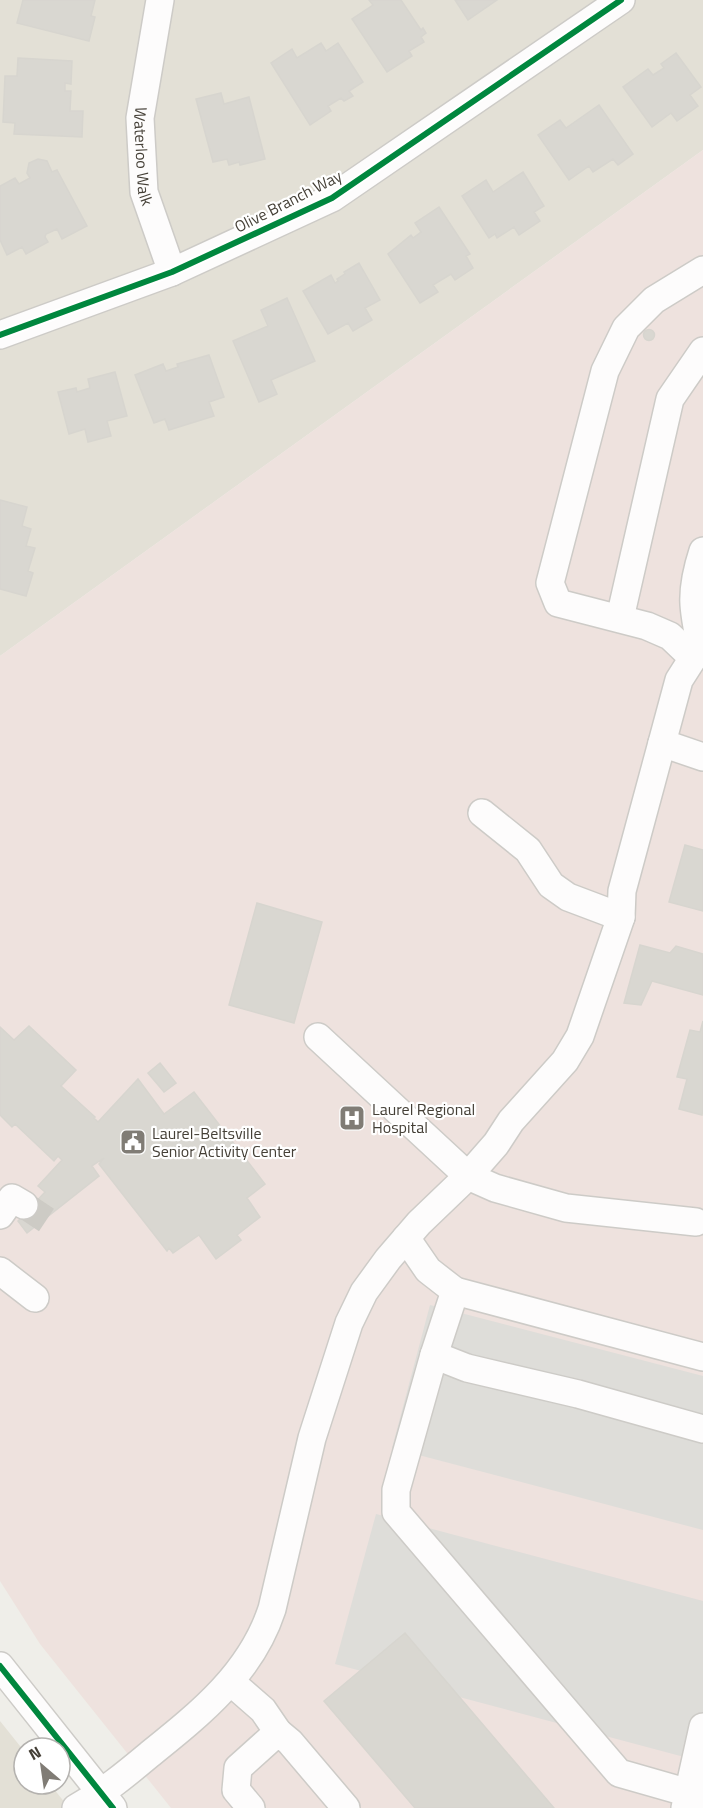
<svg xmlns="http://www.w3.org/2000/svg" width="703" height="1808" viewBox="0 0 703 1808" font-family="'Titillium Web',sans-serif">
<rect width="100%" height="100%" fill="#efeee9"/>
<path fill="#e3e0d6" d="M0,0h703v150l-703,506z
M0,1721l24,30v33h26l19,24h-69z"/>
<path fill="#eee2de" d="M703,150v1658h-532l-131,-164 -40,-63v-925z"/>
<path fill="#deddd9" d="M430,1305l273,71v154l-311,-82z
M376,1514l327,87v161l-368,-98z"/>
<path fill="#d9d7d1" stroke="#d7d5cf" stroke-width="1.5" d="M23,0h72l-4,16 4,1 -6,24 -72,-18z
M369,0h32l20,30 2,-2 3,5 -5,4 3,5 -15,9 3,5 -25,16 -35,-53 21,-14z
M455,0h42l-29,20z
M321,43l5,8 12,-8 25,39 -14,9 4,5 -9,5 -3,-3 -13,8 3,5 -21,14 -39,-62 21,-14 5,9z
M676,53l25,34 -11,8 8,11 -21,15 -6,-8 -19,14 -29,-40 25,-18 5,6 11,-7 -3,-4z
M18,58l54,3 -1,23 -6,-1v8h6l-1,20h13l-1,26 -68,-3 1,-11 -12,-1 2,-46h12z
M221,93l3,11 25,-7 16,62 -25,6 -1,-3 -10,3 -2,-6 -14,3 -17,-63z
M599,105l34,49 -15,11 -5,-6 -20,13 -4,-6 -20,14 -31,-45 22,-15 6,8z
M38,159l9,2 5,11 5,-2 30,56 -25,13 -5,-10 -11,5 -1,3 3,5 -22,12 -4,-7 -15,8 -7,-15v-54l15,-8 4,6 11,-6 -3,-5 2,-10z
M523,172l21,34 -10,6 6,9 -21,14 -5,-8 -17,11 -2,-4 -6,4 -27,-42 24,-16 7,12z
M439,207l31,47 -4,2 7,12 -18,12 -4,-6 -18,11 5,7 -18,11 -32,-49 23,-19 2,3 8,-6 -6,-9z
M359,263l21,37 -15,8 7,12 -19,11 -5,-8 -20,11 -25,-43 28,-16 4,8 3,-2 -1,-2 8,-5 -1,-2z
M287,298l28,63 -44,19 6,14 -18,8 -26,-61 35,-15 -7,-16z
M643.5 335a5.5 5.5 0 1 1 11 0a5.5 5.5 0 1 1-11 0Z
M209,355l15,42 -15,5 5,14 -45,14 -4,-11 -11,4 -19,-48 28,-11 3,7 12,-4 -1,-3z
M115,372l12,44 -20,5 4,15 -23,6 -3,-13 -16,5 -11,-42 18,-4 1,4 13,-4 -2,-9z
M0,500l27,7 -5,19 9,3 -5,17 9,2 -7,23 5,2 -7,23 -26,-7z
M685,845l18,5v61l-34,-9z
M257,903l65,19 -28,101 -65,-18z
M640,945l30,8 6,-7 27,8v41l-51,-14 -11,24 -17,-2z
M703,1021v89l-1,5 -23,-6 8,-30 -10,-2 13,-47 10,2z
M29,1026l47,44 -15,16 34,31 -1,1 4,4 40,-43 26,35 30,-22 71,92 -18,14 13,19 -23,18 4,5 -25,19 -17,-24 -26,18 -4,-5 -2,3 -68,-87 5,-6 -12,8 7,10 -72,57 -9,-12 27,-29 -7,-6 24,-26 -4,-4 -4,5 -39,-37 -3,3 -12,-12v-88l14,13z
M160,1063l16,20 -12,9 -16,-19z
M405,1633l149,175h-139l-91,-107z"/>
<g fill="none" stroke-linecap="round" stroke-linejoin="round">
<path stroke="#cdcbc5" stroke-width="27" stroke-dasharray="27 14" stroke-linecap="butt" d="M24,1205l27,18"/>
<g stroke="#cdcbc7" stroke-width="30">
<g id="minor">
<path id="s1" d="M160,0l-20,118 4,74 28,80"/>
<path d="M0,335l172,-63 160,-74 289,-198"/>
<path d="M620,618l50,-219 33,-48"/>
<path d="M702,652c-9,-42 -13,-58 1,-101"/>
<path d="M693,658l-23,-22 -23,-10 -89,-23 -8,-20 55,-212 21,-43 28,-28 49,-30"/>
<path d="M662,743l41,14"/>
<path d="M482,813l46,37 23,35 17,12 53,20"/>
<path d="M318,1037l150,139 27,12 71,20 130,14"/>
<path d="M0,1215l12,-17 12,7"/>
<path d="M406,1238l22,32 27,21 -21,64 33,13 111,26 125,35"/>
<path d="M0,1271l35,27"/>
<path d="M455,1291l248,66"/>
<path d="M434,1355l-38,135v22l223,261 84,24"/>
<path d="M0,1666l113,142"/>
<path d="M231,1682l32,28 15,22"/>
<path d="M76,1808c27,-15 50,-34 74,-54 51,-41 101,-81 122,-145l40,-171 37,-115 15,-31 24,-33 31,-36 49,-47 28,-32 15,-23 54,-60 15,-25 41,-119 1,-26 57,-211 14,-22 10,-6"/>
<path d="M251,1808l-15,-18 2,-22 40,-36 12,10 56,66"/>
<path d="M685,1808l18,-81"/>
</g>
</g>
<use href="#minor" stroke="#fdfcfc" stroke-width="27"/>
<g stroke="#fff" stroke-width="10">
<path id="cycleway" d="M0,335l172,-63 160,-74 289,-198
M0,1666l113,142"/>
</g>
<use href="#cycleway" stroke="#00873e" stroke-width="6"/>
</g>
<defs>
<g id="hospital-square" transform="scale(1.35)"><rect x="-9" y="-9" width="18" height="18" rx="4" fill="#807c75" stroke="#fff"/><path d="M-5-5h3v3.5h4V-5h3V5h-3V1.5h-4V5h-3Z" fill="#fff"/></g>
<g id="civic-square" transform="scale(1.35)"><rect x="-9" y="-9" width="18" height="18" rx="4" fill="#807c75" stroke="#fff"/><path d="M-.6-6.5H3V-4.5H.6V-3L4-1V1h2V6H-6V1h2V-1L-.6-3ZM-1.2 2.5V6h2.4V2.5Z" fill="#fff"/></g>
</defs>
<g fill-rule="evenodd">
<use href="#hospital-square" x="352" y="1118"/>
<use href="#civic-square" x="133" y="1142"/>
</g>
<g text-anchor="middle" stroke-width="4.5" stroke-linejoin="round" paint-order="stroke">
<g font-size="16" fill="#443f36" stroke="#fff">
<text dy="6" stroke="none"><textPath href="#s1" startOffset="158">Waterloo Walk</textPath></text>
<text transform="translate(288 201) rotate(-27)" y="6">Olive Branch Way</text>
</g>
<g font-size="16" fill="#443f36" stroke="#fff" text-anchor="start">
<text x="372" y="1115">Laurel Regional<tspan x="372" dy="18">Hospital</tspan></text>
<text x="152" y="1139">Laurel-Beltsville<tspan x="152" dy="18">Senior Activity Center</tspan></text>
</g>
</g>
<g transform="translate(42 1766) rotate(331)"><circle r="28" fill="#ffffff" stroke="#b4b2af" stroke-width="1.5"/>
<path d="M0-4.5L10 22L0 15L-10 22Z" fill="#807c75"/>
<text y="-9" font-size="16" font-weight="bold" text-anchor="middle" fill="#443f36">N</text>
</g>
</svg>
